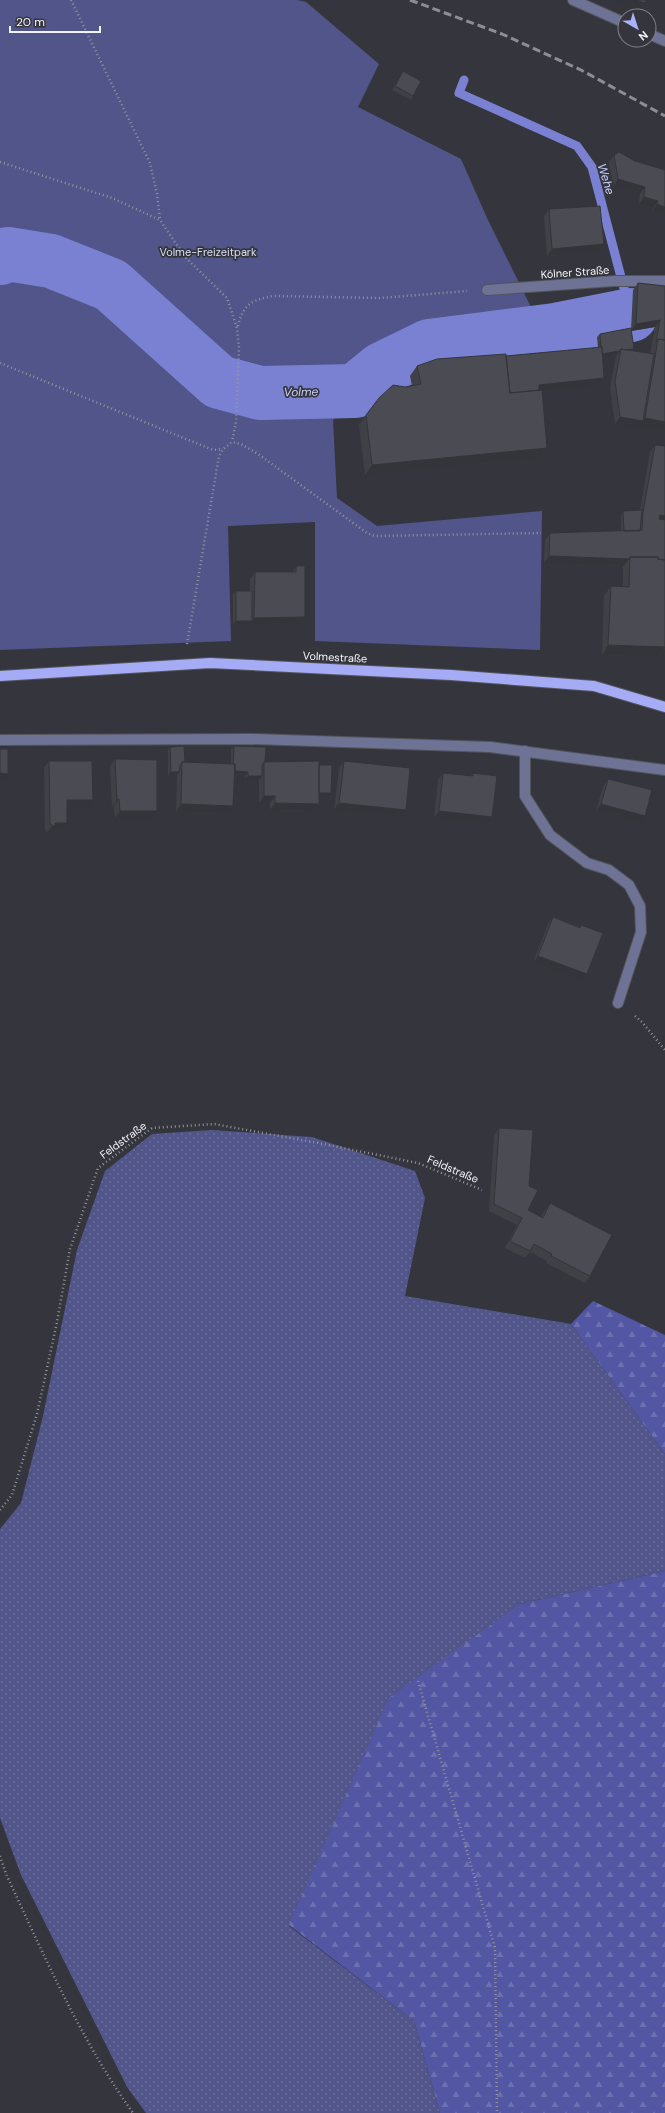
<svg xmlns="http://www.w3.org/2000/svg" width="665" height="2113" viewBox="0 0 665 2113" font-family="'DM Sans',sans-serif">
<defs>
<pattern id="grass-dots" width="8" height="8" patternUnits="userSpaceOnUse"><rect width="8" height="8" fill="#515589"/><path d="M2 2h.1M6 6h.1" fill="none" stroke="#6a6e9a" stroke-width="1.8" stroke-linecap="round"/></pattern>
<pattern id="forest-firs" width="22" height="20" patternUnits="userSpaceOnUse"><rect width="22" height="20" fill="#5356a3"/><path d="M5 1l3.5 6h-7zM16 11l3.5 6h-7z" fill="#6c6fb0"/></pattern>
</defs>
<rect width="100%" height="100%" fill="#35363d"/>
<path fill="url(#grass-dots)" d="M212,1130l100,7 103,34 10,27 -20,98 166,28 94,130v117l-145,33 -231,322 125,95 26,92h-294l-19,-26 -106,-212 -21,-57v-289l21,-26 22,-87 34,-166 28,-79 47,-37z"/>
<path fill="url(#forest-firs)" d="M593,1301l72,34v119l-94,-130z
M665,1571v542h-225l-26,-92 -125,-96 100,-227 131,-94z"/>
<path fill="#515589" d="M0,0h297l9,2 73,62 -21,43 103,52 26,59 44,89 45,-1 7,38 -134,9 -68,31 -48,36 4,78 40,28 165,-15 -2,139 -225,-9v-119l-87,4 3,115 -231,9z"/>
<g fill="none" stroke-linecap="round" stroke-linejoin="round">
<path stroke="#7b81d2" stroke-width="9" d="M464,80l-5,13 118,53 15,21 39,148"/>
<path stroke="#7b81d2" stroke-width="54" d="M0,258l8,-4 43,7 60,24 108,97 41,11 95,-2 27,-22 47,-23 126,-16 76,-15"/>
<g stroke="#53545b" stroke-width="12">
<path id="minor" d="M573,0l52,23
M649,34l16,7
M487,290l127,-9h51
M0,740l252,-1 238,8 175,23
M525,751v45l25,39 37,28 22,7 20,15 11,21 1,26 -23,71"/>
</g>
<g stroke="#53545b" stroke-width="12">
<path id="major" d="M0,676l210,-13 241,12 143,11 71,21"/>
</g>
<path stroke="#94959b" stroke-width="2.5" stroke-dasharray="1 3" stroke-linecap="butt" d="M71,0l79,163 7,31 3,25
M0,162l112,36 48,22 25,37 42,41 10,30 2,20 -3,74 -4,20
M238,326c5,-22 15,-27 36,-30l106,2 87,-7
M0,363l213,87 10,-1
M187,644l32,-188 4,-7 9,-7 9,2 17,10 109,79 8,3 166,-3
M635,1016l7,6 23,28
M0,1510l12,-15 25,-81 20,-92 13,-73 28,-81 54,-40 62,-4 104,19 100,20 64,27
M418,1681l77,267 2,165
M0,1856l6,18c38,81 74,165 127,239"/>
<use href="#minor" stroke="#6e7295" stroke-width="10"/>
<use href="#major" stroke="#a5abf4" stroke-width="10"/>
<path stroke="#8d8e94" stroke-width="3" stroke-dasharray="8 4" stroke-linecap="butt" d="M410,0l92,34 79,36 84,46"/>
</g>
<path fill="#404147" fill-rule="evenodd" d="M403,71l10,25 -2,4 -19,-10z
M614,155l21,6 30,55 -13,-5 1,-3 -14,-4 1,-10 -27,-8 -4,-24z
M549,209l55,35 -5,7 -52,5 -3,-40z
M638,283l27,3v146l-50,-8 -5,-36 6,-32 1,-1 -15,2 2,21 -5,7 -57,6 5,57 -7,10 -175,17 -6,-50 7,-10 39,-28 7,-1 -2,-10 7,-10 89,-10 92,-8 -1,-11 3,-3 31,-4 2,-40zM655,327l-5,27 -17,-3 -2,-20z
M655,445l10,203 -7,9 -56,-2 2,-59 7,-10 12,1v-21h1l-80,-3 1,-23 5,-7 71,-2v-16l2,-4 17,-1 10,-58z
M296,566l9,51 -5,8 -67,-1v-30l3,-3h14v-12l5,-7h37z
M234,746l31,16 54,3 12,28 -2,4h-10l-5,14 -44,-1v-7h-11v-23l-14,-1 1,-4h-12l-1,31 -5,7 -52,-1 1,-37h-9v-25l2,-3 15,15 46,2v-15z
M115,759l37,59h-37l-1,-12 -2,1 -2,-41z
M49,761l39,46h-21v16l-4,7h-11l-2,3h-3l-2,-3 -1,-62z
M344,761l57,56 -67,-7 5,-42z
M443,773l28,3 2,-3 14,51 -53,-6 4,-38z
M608,779l32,44 -44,-12 7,-25z
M553,917l27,10 1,-2 6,49 -5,7 -49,-18 15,-39z
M499,1128l29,82 13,7 4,-7 5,-7 40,73 -5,7 -39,-20 1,-2 -17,-9 -5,6 -20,-10 12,-23 -28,-14 5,-76z"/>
<path fill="#34353a" d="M618,0h31l-10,10 -22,-8z
M618,179l27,8 -5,7 -27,-8z
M644,197l14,4 -5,7 -14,-4z
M657,204l8,3v9l-13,-5z
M604,244l-5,7 -52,5 5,-7z
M660,320l-5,7 -24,4 5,-7z
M619,351l-2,4 -19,3 3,-4z
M604,378l-5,7 -65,7 5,-7z
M620,417l23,4 2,-3 20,4v10l-50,-8z
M547,448l-7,10 -175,17 7,-10z
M660,515l5,1v8l-10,-2z
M549,556l80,3 -5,7 -80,-3z
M305,617l-5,8 -67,-1 3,-3h16l2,-3z
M608,645l57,2 -7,10 -56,-2z
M232,771l16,1 -2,3 -16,-1z
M171,772h8l-2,3h-9z
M0,773l8,1 -3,4 -5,-1z
M248,776h14l-3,4 -14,-1z
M317,793h14l-2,4h-15z
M264,796h11l-5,7h-11z
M119,799l-5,7 -2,1 5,-7z
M67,800h26l-5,7h-26z
M275,803l44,1 -5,7 -44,-1z
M339,803l67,7 -5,7 -67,-7z
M181,804l52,2 -5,7 -52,-1z
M601,804l44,12 -5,7 -44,-12z
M120,811h37l-5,7h-37z
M439,811l53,6 -5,7 -53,-6z
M55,823h12l-4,7h-11l-2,3h-3l5,-7z
M538,956l49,18 -5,7 -49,-18z"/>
<path fill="#4b4c53" stroke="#34353a" d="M636,0h11l-3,3z
M403,71l18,10 -8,15 -18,-10z
M619,152l16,9 30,9v37l-8,-3 1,-3 -14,-4 1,-10 -27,-8 -4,-24z
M600,206l4,38 -52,5 -3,-40z
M638,283l27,3v54l-7,-1 -2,3 4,-22 -24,4z
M631,328l3,21 -8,1 -5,-1 -2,2 -17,3v-7h-1l-1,-13z
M658,339l7,1v82l-20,-4z
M602,347l2,31 -65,7v5l-29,3 -4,-37z
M621,349l33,5 -11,67 -23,-4 -5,-36z
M506,354l4,39 32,-3 5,58 -175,17 -6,-50 13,-17 14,-13 12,2 16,-3 -4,-18 20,-7z
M655,445l10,1v70l-5,-1 -1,4 6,1v40l-7,-1v-2h-28l-1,2 -80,-3 1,-23 92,-3 1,-18z
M642,510l-2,21h-16l-1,-20z
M630,557h28v2l7,1v87l-57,-2 3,-59 18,1z
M296,566h9v51l-51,1 1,-46h41z
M236,591h16v30h-16z
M184,746l1,16h-3l-2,4 -1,6h-8l-1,-25z
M234,746l32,1 -1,15h-1l-2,4v10h-14v-4l-13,-1v-7h-2z
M0,749h8v25l-8,-1z
M115,759l42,1v51h-37l-1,-12 -2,1z
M49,761h43l1,39h-26v23h-12v3h-3l-2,-3z
M319,761v43l-44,-1v-7h-11v-34z
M344,761l66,7 -4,42 -67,-7z
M182,762l53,2 -2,42 -52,-2z
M319,765h13l-1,28h-12z
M443,773l30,3v-3l24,3 -5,41 -53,-6z
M608,779l44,11 -7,26 -44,-12z
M553,917l27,11 1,-3 22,8 -16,41 -49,-18z
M499,1128l34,2 -4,56 9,4 -10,20 15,8 7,-15 62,32 -22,41 -39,-20 1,-2 -18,-10 -4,7 -20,-10 12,-23 -28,-14z"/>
<g text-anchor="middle" stroke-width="3.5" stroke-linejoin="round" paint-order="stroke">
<g font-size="11" fill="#dcdff5" stroke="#35363d">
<text x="208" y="256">Volme-Freizeitpark</text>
</g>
<g font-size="11" fill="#f2f3f8" stroke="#35363d">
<text transform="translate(575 272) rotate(-4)" y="4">Kölner Straße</text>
<text transform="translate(335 657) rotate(3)" y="4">Volmestraße</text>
<text transform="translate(123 1140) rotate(-36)" y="4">Feldstraße</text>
<text transform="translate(453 1169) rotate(23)" y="4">Feldstraße</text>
</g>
<g font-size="12" font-style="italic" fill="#cbd0fc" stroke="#35363d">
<text transform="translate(606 179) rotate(73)" y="4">Wehe</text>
<text transform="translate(301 392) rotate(-1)" y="4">Volme</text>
</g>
</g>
<g transform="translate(637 28) rotate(141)"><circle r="19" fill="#35363d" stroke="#818288"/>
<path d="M0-3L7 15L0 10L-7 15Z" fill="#a9b0fc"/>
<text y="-6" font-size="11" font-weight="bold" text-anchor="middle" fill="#f2f3f8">N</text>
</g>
<path d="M10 26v6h90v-6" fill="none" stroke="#f2f3f8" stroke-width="2"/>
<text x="16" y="26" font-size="12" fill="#f2f3f8" stroke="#35363d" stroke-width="3" paint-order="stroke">20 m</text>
</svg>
